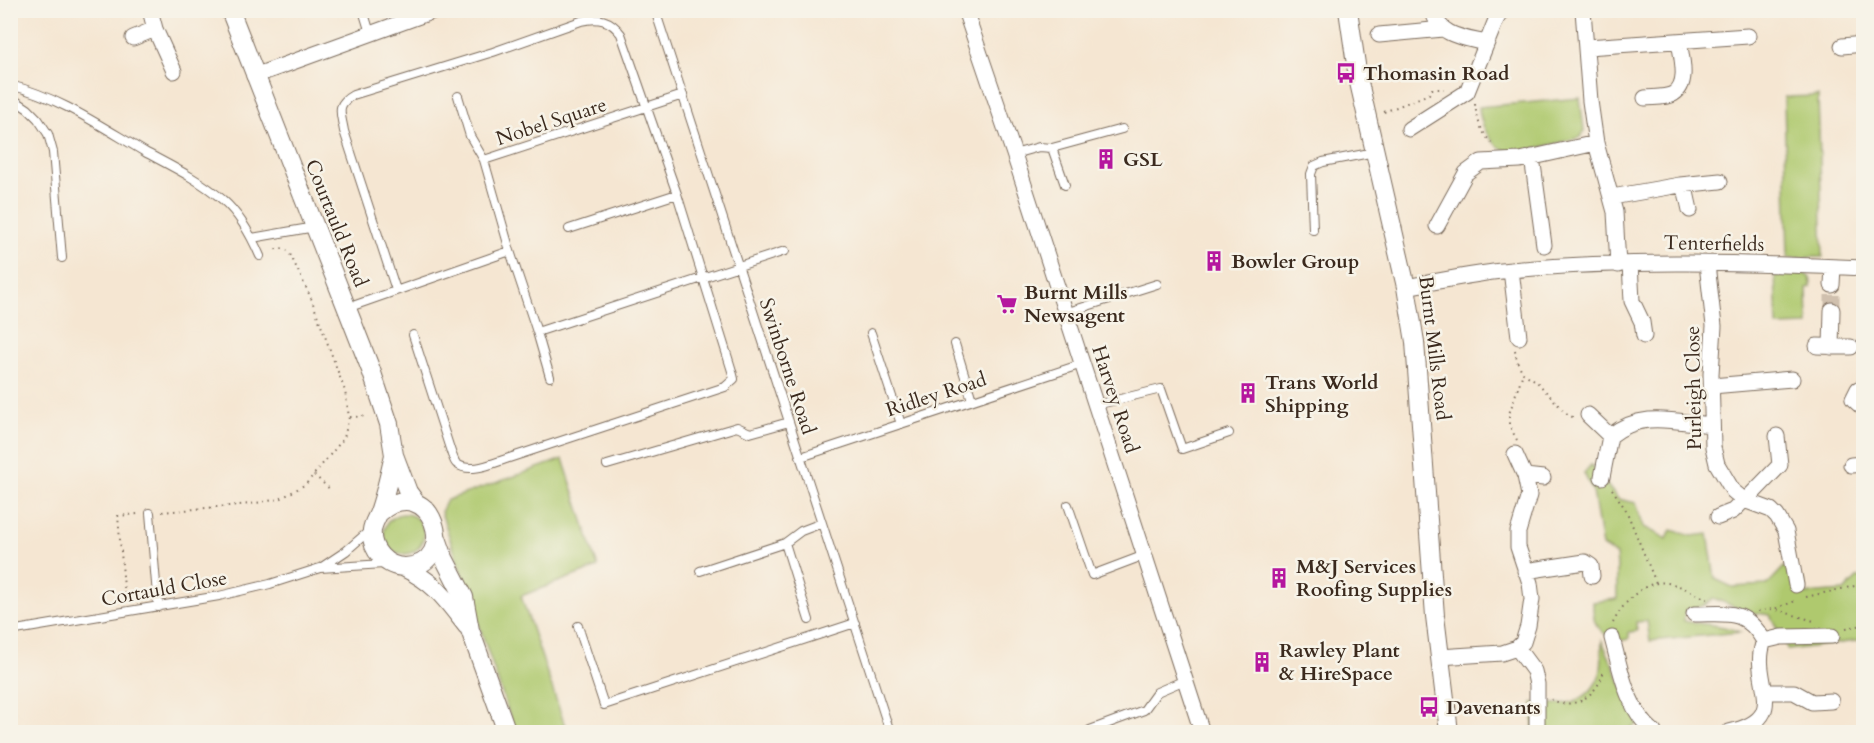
<svg xmlns="http://www.w3.org/2000/svg" width="1874" height="743" viewBox="0 0 1874 743" font-family="Cardo,serif">
<rect width="100%" height="100%" fill="#f7f3e8"/>
<filter id="ink" filterUnits="userSpaceOnUse"><feTurbulence type="fractalNoise" baseFrequency=".0167" numOctaves="2"/><feDisplacementMap in="SourceGraphic" scale="12" xChannelSelector="R" yChannelSelector="G"/><feConvolveMatrix kernelMatrix="1 2 1 2 8 2 1 2 1" color-interpolation-filters="sRGB"/></filter>
<filter id="wash" filterUnits="userSpaceOnUse"><feTurbulence type="fractalNoise" baseFrequency=".008" numOctaves="4" result="noise"/><feDisplacementMap in="SourceGraphic" scale="24" xChannelSelector="R" yChannelSelector="G"/><feGaussianBlur stdDeviation="1.35" result="paint"/><feColorMatrix in="noise" values="0 0 0 0 0 0 0 0 0 0 0 0 0 0 0 0 0 1.4 0 .05"/><feComposite in="paint" operator="in"/></filter>
<g filter="url(#wash)">
<rect width="100%" height="100%" fill="#f5e6d2"/>
<path fill="#afc96e" stroke="#757a46" stroke-width="1.5" d="M1818,96l5,161 -35,1 -4,-161z
M1580,98l4,33 -3,6c-16,4 -62,18 -76,13 -16,-6 -25,-27 -26,-43z
M1802,273c9,3 9,6 9,14l-4,1 1,37 -31,1 -2,-52z
M563,459l35,108 -77,29 46,136h-52l-74,-220 6,-12z
M1591,465l27,34 18,4 8,24 23,12 4,-9 21,6 16,-2 7,45 17,8 35,-2 17,-18 19,13 3,14 38,-3 13,-13 6,-1v63l-75,10 -18,-35 -22,-3 -35,-14 -8,7 -20,6 -1,10c19,4 39,3 56,11l-90,9 -3,-20 -11,1 1,9 -8,1v7c-13,4 -27,-4 -34,-17 -2,-5 -2,-14 -2,-20l24,-3v-32l-1,-12 -14,-9 -9,-54 -9,-19z
M384 534a20 20 0 1 1 40 0a20 20 0 1 1-40 0Z
M1602,641l37,82 -9,6 -11,3h-86v-29c29,3 55,3 67,-29 3,-9 1,-23 2,-33z"/>
</g>
<g filter="url(#ink)">
<g fill="none" stroke-linecap="round" stroke-linejoin="round">
<path stroke="#d0c0ae" stroke-width="15" stroke-dasharray="15 8" stroke-linecap="butt" d="M1832,310v-25"/>
<g stroke="#7c6c5d" stroke-width="10">
<path id="service" d="M363,10l7,23
M655,10l235,722
M10,85c49,12 92,42 135,67 26,14 55,28 78,48 17,15 28,35 37,56
M683,95l-199,65 26,91 27,81 248,-81
M458,96l12,40 14,24
M10,97l18,12 10,10 10,15 5,18 9,106
M1052,148l70,-19
M1014,154l25,-7 13,1 13,37
M1313,230l-2,-56 3,-8 9,-4 52,-10
M252,238l63,-11
M396,290l-52,-159c-3,-18 -9,-26 9,-36l140,-43 88,-31c17,-4 29,-2 40,13l56,160
M347,308l163,-57
M1065,313l92,-29
M537,332l13,45
M871,333l30,91
M413,335l39,120c2,3 2,7 5,9 13,10 36,-1 49,-5l219,-72 9,-8 -2,-8 -55,-177 -108,35
M955,344l17,56
M1096,405l65,-16 21,60 47,-16
M801,457l281,-93
M607,465l130,-38 13,6 39,-11
M1068,505l24,70 53,-20
M150,513l8,94
M785,543l24,77
M322,567l24,-16 23,-20
M700,571l85,-28 16,-12 21,-8
M578,626l26,79 251,-82
M10,631l209,-35 51,-12 50,-16 64,-4
M1090,730l54,-20 13,-18 28,-12"/>
</g>
<g stroke="#7c6c5d" stroke-width="17">
<path id="minor" d="M150,10l5,19 19,42
M965,10l49,144 188,578
M1433,10c4,26 32,28 53,33
M1583,10l7,91 6,42 19,69 3,53
M1379,35l64,-6
M133,38l22,-9
M1842,46l22,-2
M1587,47l161,-11
M254,76l182,-66
M1645,98c8,-1 21,0 28,-4 17,-10 8,-38 6,-53
M1409,129l58,-37 29,-72 6,-10
M1532,157l12,88
M1680,185l6,7 4,18
M1612,197l68,-12 40,-4
M1437,226l29,-53 15,-11 39,-2 76,-17
M1630,264l2,37 10,21 2,14
M1707,264l7,62 -3,48 2,73 4,17 16,27 11,9 27,10 6,6 9,15 10,54
M1511,270l8,67
M1832,285l1,-18
M1406,287c35,-6 69,-14 105,-17 116,-11 235,-7 353,-2
M1817,346l34,1
M1831,347l1,-37
M1712,386l80,-7
M1858,389l-5,10 11,10
M1588,415l22,21
M1610,436c33,-26 64,-14 102,-11
M1851,465l13,-1
M1525,476l18,2
M1602,477l8,-41
M1746,500l34,-35 -3,-29
M1718,517l15,-6 11,-11
M1525,571l60,-9 6,4 1,10
M1694,614c34,0 51,-6 70,27
M1612,638c9,33 15,72 42,94
M1517,648l17,23 3,13v48
M1439,657l63,-4 15,-5 6,-6 5,-16 4,-27 -2,-16 -12,-36v-15l11,-37 -4,-19 -10,-22
M1765,692h29l18,10 19,-1
M1729,732c66,-15 19,-51 35,-91l17,-4 51,-1"/>
</g>
<g stroke="#7c6c5d" stroke-width="20">
<path id="tertiary" d="M230,10l141,360 18,54 5,31 14,37 8,11
M1348,10l10,68 48,209 9,55 20,274 14,116
M379,513c52,-45 84,52 26,54 -19,0 -35,-17 -33,-37 1,-8 6,-13 8,-21 6,-18 10,-36 14,-54
M437,538l7,20 20,39 6,33 37,102
M403,567c33,16 42,31 64,59"/>
</g>
<path stroke="#7c6c5d" stroke-width="2" stroke-dasharray="1.5 4.5" stroke-linecap="butt" d="M1475,104c2,17 7,31 20,42
M1384,112l45,-18 3,-5h12
M1515,350l2,11 6,12 13,8 30,32 8,5
M350,417l18,-1
M1517,440l-8,-15v-11l14,-41
M314,475l17,15
M1612,489l14,21 30,73
M162,512l88,-8 30,-5 26,-15 38,-46 5,-21 -4,-26 -34,-93 -22,-46 -5,-4 -13,2
M1806,597l53,-12 5,2
M125,600l-7,-84 20,-2
M1777,610l37,11
M1758,611l16,-2 24,-9
M1613,623c9,-19 31,-44 54,-40 14,2 27,10 40,16
M1846,628l18,-3
M1551,699c23,14 49,-6 53,-30"/>
<use href="#service" stroke="#fff" stroke-width="8"/>
<use href="#minor" stroke="#fff" stroke-width="15"/>
<use href="#tertiary" stroke="#fff" stroke-width="18"/>
</g>
</g>
<defs>
<g id="bus-bare" transform="scale(1.62)"><path d="M-5-6H5V4H4V6H2V4H-2V6H-4V4H-5ZM-3.5-4V0h7V-4ZM-3.5 1.2v1.5H-2V1.2ZM2 1.2v1.5H3.5V1.2Z" fill="#b5179e" stroke="#f7f3e8" stroke-width="2.5" paint-order="stroke"/></g>
<g id="building-bare" transform="scale(1.62)"><path d="M-4-6H4V6H1V3H-1V6H-4ZM-2.5-4.3h1.7v1.8h-1.7ZM.8-4.3h1.7v1.8H.8ZM-2.5-1h1.7V.8h-1.7ZM.8-1h1.7V.8H.8Z" fill="#b5179e" stroke="#f7f3e8" stroke-width="2.5" paint-order="stroke"/></g>
<g id="supermarket-bare" transform="scale(1.62)"><path d="M-6-5.5h2.5l.6 2H6L4.5 2H-2.5L-4.4-4H-6ZM-1.5 3.2a1.3 1.3 0 1 0 .1 0ZM3 3.2a1.3 1.3 0 1 0 .1 0Z" fill="#b5179e" stroke="#f7f3e8" stroke-width="2.5" paint-order="stroke"/></g>
</defs>
<g fill-rule="evenodd">
<use href="#bus-bare" x="1346" y="73"/>
<use href="#building-bare" x="1106" y="159"/>
<use href="#building-bare" x="1214" y="261"/>
<use href="#supermarket-bare" x="1007" y="304"/>
<use href="#building-bare" x="1248" y="393"/>
<use href="#building-bare" x="1279" y="578"/>
<use href="#building-bare" x="1262" y="662"/>
<use href="#bus-bare" x="1429" y="707"/>
</g>
<g text-anchor="middle" stroke-width="5" stroke-linejoin="round" paint-order="stroke">
<g font-size="20" font-weight="bold" fill="#3b2a1e" stroke="#f7f3e8" text-anchor="start">
<text x="1363" y="80">Thomasin Road</text>
<text x="1123" y="166">GSL</text>
<text x="1231" y="268">Bowler Group</text>
<text x="1024" y="299">Burnt Mills<tspan x="1024" dy="23">Newsagent</tspan></text>
<text x="1265" y="389">Trans World<tspan x="1265" dy="23">Shipping</tspan></text>
<text x="1296" y="573">M&amp;J Services<tspan x="1296" dy="23">Roofing Supplies</tspan></text>
<text x="1279" y="657">Rawley Plant<tspan x="1279" dy="23">&amp; HireSpace</tspan></text>
<text x="1446" y="714">Davenants</text>
</g>
<g font-size="20" fill="#3b2a1e" stroke="#f7f3e8">
<text transform="translate(551 121) rotate(-18)" y="7">Nobel Square</text>
<text transform="translate(337 223) rotate(68)" y="7">Courtauld Road</text>
<text transform="translate(1714 243) rotate(1)" y="7">Tenterfields</text>
<text transform="translate(1435 348) rotate(83)" y="7">Burnt Mills Road</text>
<text transform="translate(788 366) rotate(72)" y="7">Swinborne Road</text>
<text transform="translate(1693 388) rotate(-91)" y="7">Purleigh Close</text>
<text transform="translate(936 394) rotate(-18)" y="7">Ridley Road</text>
<text transform="translate(1116 399) rotate(72)" y="7">Harvey Road</text>
<text transform="translate(164 588) rotate(-10)" y="7">Cortauld Close</text>
</g>
</g>
<rect width="1874" height="743" fill="none" stroke="#f7f3e8" stroke-width="36"/>
</svg>
